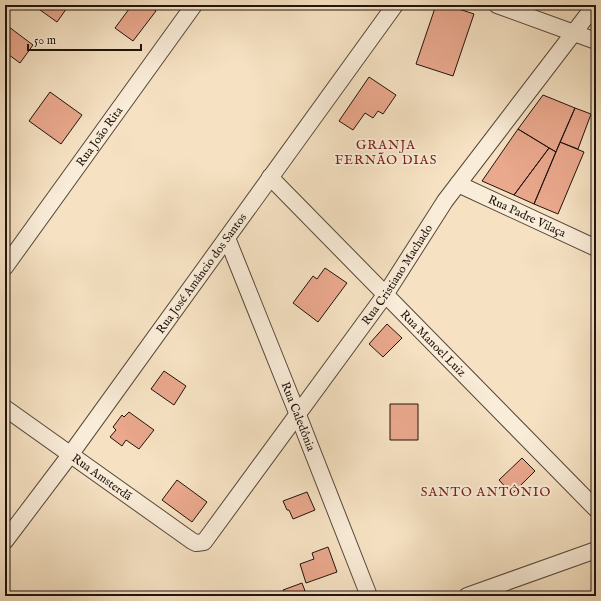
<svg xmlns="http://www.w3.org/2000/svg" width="601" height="601" viewBox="0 0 601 601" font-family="'IM FELL English',serif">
<rect width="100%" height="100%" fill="#f6e2c3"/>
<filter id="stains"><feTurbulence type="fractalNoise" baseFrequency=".005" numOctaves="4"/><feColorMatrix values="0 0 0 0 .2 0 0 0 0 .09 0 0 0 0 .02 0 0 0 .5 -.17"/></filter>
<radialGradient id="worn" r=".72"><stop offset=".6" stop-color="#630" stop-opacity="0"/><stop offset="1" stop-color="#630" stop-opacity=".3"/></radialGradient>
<path fill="#eaa88d" stroke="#20140d" d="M33,5h36l-12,17z
M132,5h17l7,6 -23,30 -18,-13z
M436,5h11l27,9 -21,62 -37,-12z
M5,24l28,21 -13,18 -15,-11z
M369,77l27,18 -13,19 -5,-3 -5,7 -8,-5 -12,17 -14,-9z
M50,92l32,23 -21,29 -32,-23z
M543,95l32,13 -19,44 -38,-23z
M575,108l16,6 -13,35 -18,-7z
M518,129l31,19 -35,47 -32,-14z
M560,142l24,10 -26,62 -24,-10z
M549,148l7,4 -22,52 -20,-9z
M325,268l22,15 -29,39 -25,-19 20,-27 4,3z
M387,324l15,14 -19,19 -14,-13z
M164,371l22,15 -12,19 -23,-16z
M390,404h28v36h-28z
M129,412l25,18 -15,19 -13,-9 -4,6 -12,-9 6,-7 -3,-3 9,-12 2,2z
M522,458l13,13 -23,23 -13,-14z
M177,480l30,22 -15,20 -30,-22z
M307,492l8,18 -22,9 -4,-9h-2l-4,-9z
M328,547l9,25 -31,11 -6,-19 14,-5 -2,-6z
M302,583l5,13h-21l-3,-6z"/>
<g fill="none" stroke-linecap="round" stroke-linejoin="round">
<g stroke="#56483a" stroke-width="18">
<g id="minor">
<path d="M497,5l99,36"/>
<path id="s1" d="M270,177l326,332"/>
<path id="s2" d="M458,184l138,64"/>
<path id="s3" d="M227,238l71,177 71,181"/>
<path id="s4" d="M5,267l189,-262"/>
<path id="s5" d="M5,408l187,133 4,2 8,-1 181,-247 60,-94 150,-196"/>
<path id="s6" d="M5,541l65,-86 325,-450"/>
<path d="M467,596l129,-46"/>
</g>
</g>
<use href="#minor" stroke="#f9ecd8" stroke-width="16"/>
</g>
<g text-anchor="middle" stroke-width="4" stroke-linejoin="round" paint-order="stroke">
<g font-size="12" fill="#20140d" stroke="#f9ecd8">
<text dy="4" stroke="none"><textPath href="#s4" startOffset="161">Rua João Rita</textPath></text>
<text dy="4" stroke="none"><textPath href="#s2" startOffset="76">Rua Padre Vilaça</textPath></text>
<text dy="4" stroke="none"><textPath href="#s6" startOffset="332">Rua José Amâncio dos Santos</textPath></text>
<text dy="4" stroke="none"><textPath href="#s5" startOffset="572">Rua Cristiano Machado</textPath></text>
<text dy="4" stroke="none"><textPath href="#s1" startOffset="233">Rua Manoel Luiz</textPath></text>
<text dy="4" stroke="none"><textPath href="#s3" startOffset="192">Rua Caledônia</textPath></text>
<text dy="4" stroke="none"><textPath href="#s5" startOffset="119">Rua Amsterdã</textPath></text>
</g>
<g font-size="13" letter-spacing="1" fill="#7a1f14" stroke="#f9ecd8">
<text x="386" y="149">GRANJA<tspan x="386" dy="15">FERNÃO DIAS</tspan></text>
<text x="486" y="496">SANTO ANTÔNIO</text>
</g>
</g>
<rect width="601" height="601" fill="none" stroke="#f6e2c3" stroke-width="20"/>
<rect x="6" y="6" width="589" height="589" fill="none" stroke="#20140d" stroke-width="2"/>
<rect x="10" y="10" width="581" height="581" fill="none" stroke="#20140d"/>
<path d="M28 44v6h113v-6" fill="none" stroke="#20140d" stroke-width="2"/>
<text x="34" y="44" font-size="12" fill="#20140d" stroke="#f9ecd8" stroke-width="3" paint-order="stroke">50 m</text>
<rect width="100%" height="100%" filter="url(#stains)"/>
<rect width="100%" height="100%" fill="url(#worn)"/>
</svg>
